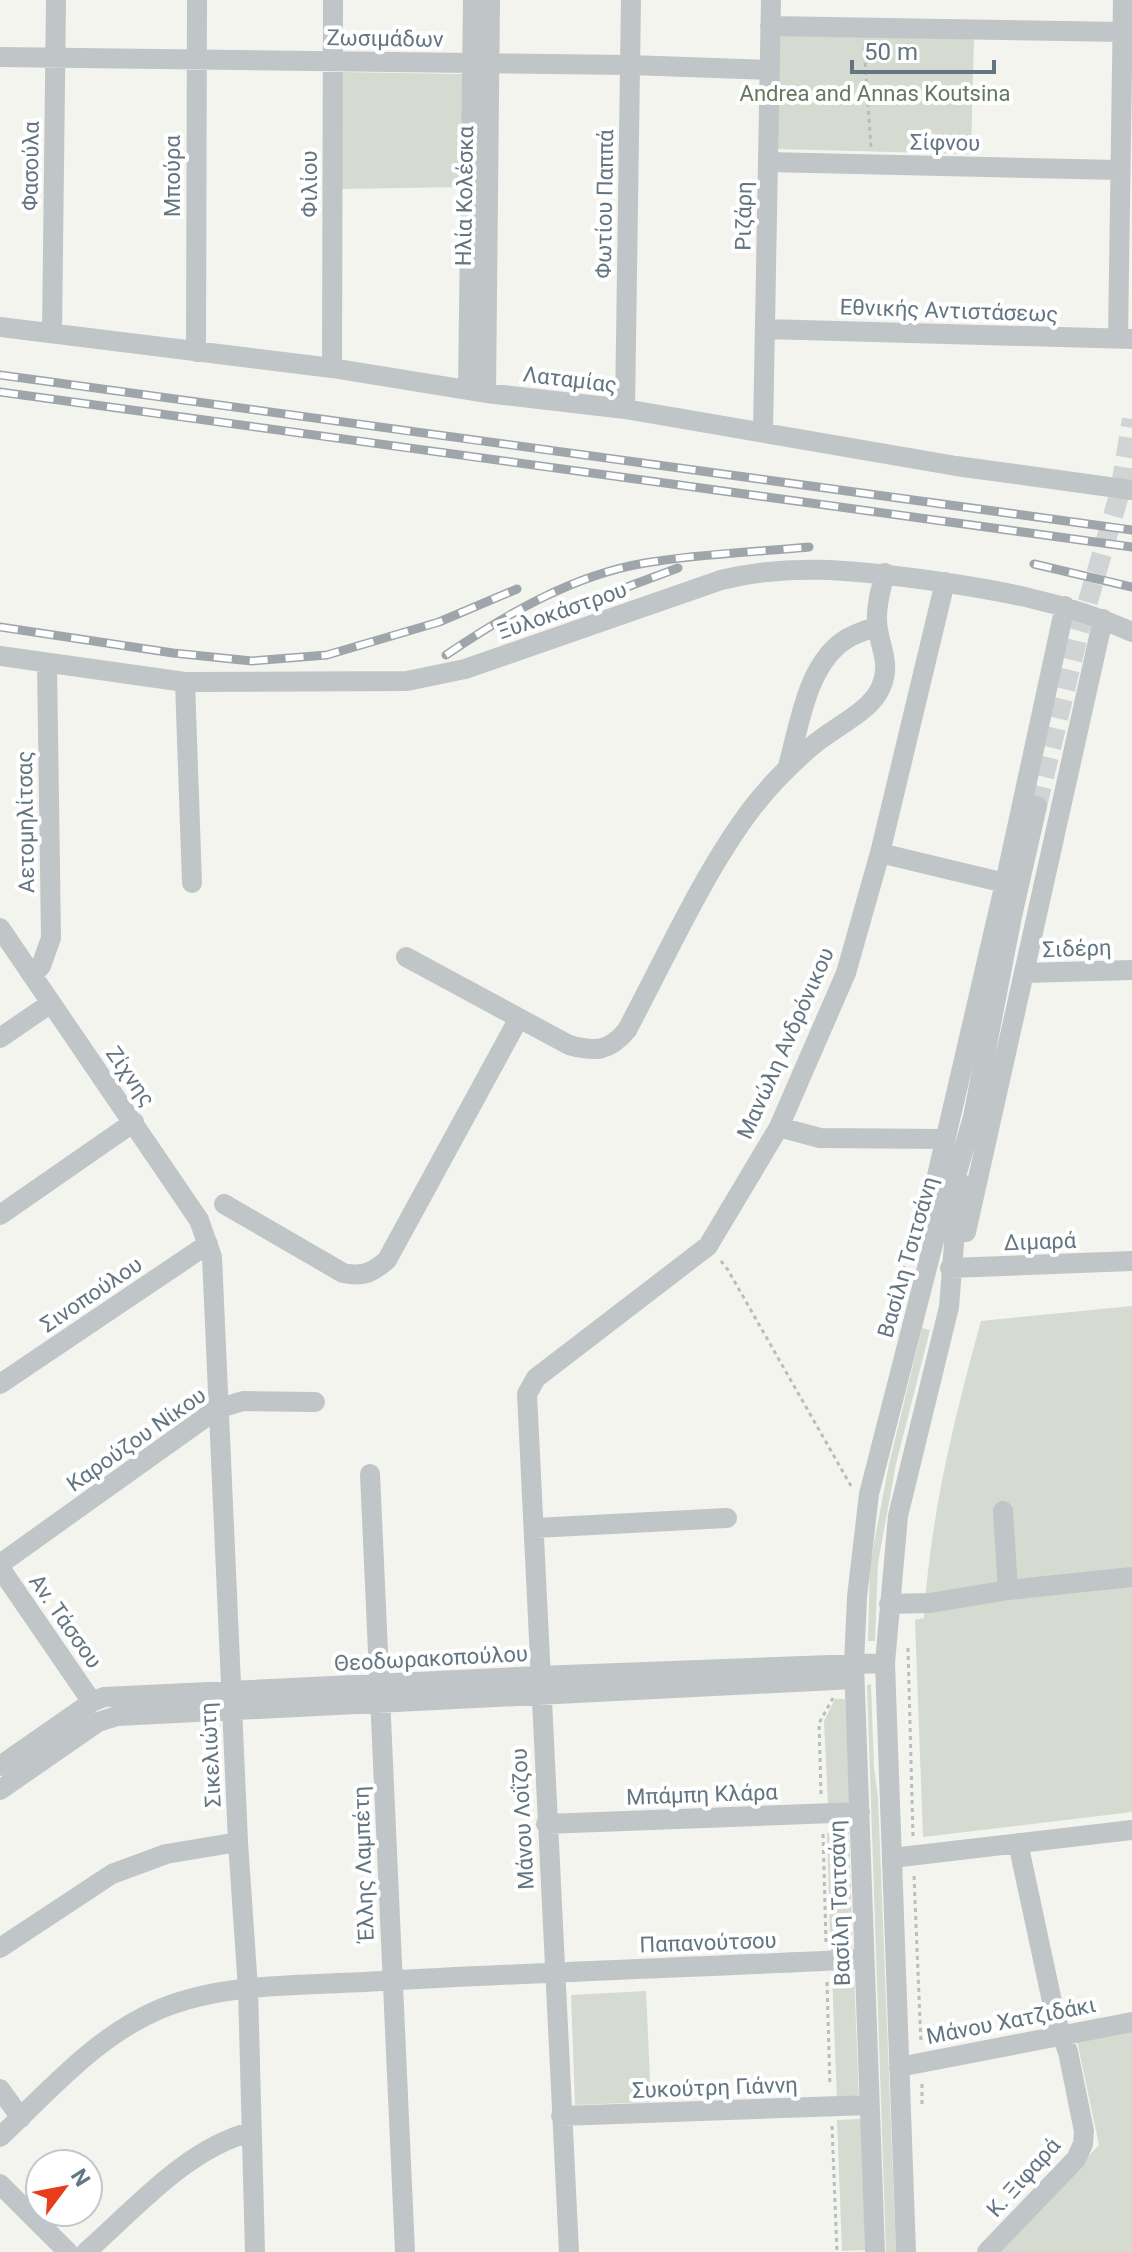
<svg xmlns="http://www.w3.org/2000/svg" width="1132" height="2252" viewBox="0 0 1132 2252" font-family="Roboto,sans-serif">
<rect width="100%" height="100%" fill="#f4f4ef"/>
<path fill="#d5dbd0" d="M779,33l195,5 -3,116 -195,-5z
M340,72l123,2 -2,113 -119,2z
M1132,1306v506l-209,25 -8,-217 9,-2c6,-102 30,-199 57,-297z
M922,1328l8,2 -34,134 -18,99 -3,78h-7l2,-77 19,-100z
M871,1684l3,84 4,29 18,455h-10l-19,-567z
M835,1699h10l5,106h-22l-4,-84z
M849,1832l4,125 -22,1 -4,-125z
M854,1974l5,125 -22,1 -5,-125z
M646,1991l5,111 -76,3 -4,-110z
M1132,2030v222h-133l100,-107 -22,-104z
M861,2119l4,131 -23,1 -5,-131z"/>
<g fill="none" stroke-linecap="round" stroke-linejoin="round">
<path stroke="#d0d4d4" stroke-width="20" stroke-dasharray="20 10" stroke-linecap="butt" d="M1037,806l42,-174 41,-140 12,-73"/>
<path stroke="#babcbe" stroke-width="3" stroke-dasharray="4 4" stroke-linecap="butt" d="M864,47l7,100
M832,93l36,-1
M721,1261l7,9 123,216
M896,1301l19,-78
M908,1648l5,188
M821,1794l-2,-71 14,-25
M823,1834l3,108
M914,1876l7,168
M827,1982l3,104
M922,2084v20
M832,2126l5,126"/>
<path stroke="#c0c5c7" stroke-width="20" d="M770,26l352,6
M0,57l630,8 139,5
M768,162l352,8
M0,327l332,41 154,25 139,16 331,57 176,24
M765,329l367,10
M52,333l4,-333
M1118,339l5,-339
M196,352l1,-352
M332,368l1,-368
M468,390l5,-390
M486,393l4,-393
M625,409l6,-409
M763,432l8,-432
M0,656l185,26 222,-1 58,-12 256,-89c68,-17 131,-10 199,-1 73,10 144,22 212,53
M185,682l7,201
M788,766c12,-42 19,-104 60,-128 9,-5 19,-8 29,-12
M880,853l125,30
M0,928l199,292 13,37 26,585 10,147 7,263
M406,957l163,88c26,7 40,7 58,-15 38,-71 77,-159 126,-223 17,-22 38,-43 59,-61 21,-19 58,-33 69,-59 11,-25 -3,-42 -4,-66 -1,-16 4,-32 8,-48
M1024,973l108,-3
M32,975l9,-9 10,-28 -4,-275
M0,1038l51,-35
M779,1127l41,11 124,1
M224,1204l119,69c20,4 29,0 44,-13l132,-242
M929,1210l76,-327 60,-277
M0,1215l134,-93
M966,1232l137,-613
M950,1268l182,-7
M0,1384l208,-140
M370,1474l35,778
M1003,1511l5,79
M535,1528l192,-10
M0,1564l217,-155 26,-8 72,1
M0,1568l92,134
M889,1604l41,-1 78,-13 124,-13
M0,1766l92,-64 12,-5 435,-21 346,-13
M0,1790l98,-68 19,-6 737,-37
M546,1824l314,-12
M892,1858l240,-28
M0,1948l112,-74 54,-20 72,-12
M899,2067l233,-45
M0,2089l21,29
M561,2116l308,-11
M0,2137c49,-46 96,-101 160,-128 67,-28 149,-23 221,-28 161,-9 322,-14 483,-22
M0,2184l68,68
M86,2252c49,-43 101,-104 165,-120
M569,2252l-42,-858 9,-16 172,-132 71,-119 67,-154 34,-120 65,-271
M875,2252l-21,-588 3,-67 12,-103 71,-277 8,-30 10,-18 15,-52 39,-201 25,-110
M906,2252l-21,-589 13,-147 51,-209 10,-126
M987,2252l89,-93 7,-15 1,-13 -16,-79 -12,-32 -38,-177"/>
<g stroke="#9fa6ab" stroke-width="9">
<path id="rail" d="M0,375l1132,155
M0,392l1132,155
M1034,564l98,23
M0,627l173,26 79,8 75,-6 112,-33 78,-33
M517,628l161,-60
M446,655c59,-40 127,-80 199,-92 54,-9 110,-11 164,-16"/>
</g>
<use href="#rail" stroke="#fff" stroke-width="6" stroke-dasharray="18" stroke-linecap="butt"/>
</g>
<g text-anchor="middle" stroke-width="8" stroke-linejoin="round" paint-order="stroke">
<g font-size="22" fill="#627581" stroke="#fff">
<text transform="translate(385 38) rotate(1)" y="8">Ζωσιμάδων</text>
<text transform="translate(945 142) rotate(1)" y="8">Σίφνου</text>
<text transform="translate(30 166) rotate(-89)" y="8">Φασούλα</text>
<text transform="translate(172 176) rotate(-90)" y="8">Μπούρα</text>
<text transform="translate(309 184) rotate(-90)" y="8">Φιλίου</text>
<text transform="translate(464 196) rotate(-89)" y="8">Ηλία Κολέσκα</text>
<text transform="translate(604 204) rotate(-89)" y="8">Φωτίου Παππά</text>
<text transform="translate(743 216) rotate(-89)" y="8">Ριζάρη</text>
<text transform="translate(949 310) rotate(2)" y="8">Εθνικής Αντιστάσεως</text>
<text transform="translate(570 379) rotate(7)" y="8">Λαταμίας</text>
<text transform="translate(562 610) rotate(-19)" y="8">Ξυλοκάστρου</text>
<text transform="translate(25 822) rotate(-91)" y="8">Αετομηλίτσας</text>
<text transform="translate(1077 948) rotate(-2)" y="8">Σιδέρη</text>
<text transform="translate(785 1043) rotate(-66)" y="8">Μανώλη Ανδρόνικου</text>
<text transform="translate(131 1076) rotate(55)" y="8">Ζίχνης</text>
<text transform="translate(1040 1241) rotate(-2)" y="8">Διμαρά</text>
<text transform="translate(907 1257) rotate(-74)" y="8">Βασίλη Τσιτσάνη</text>
<text transform="translate(91 1294) rotate(-34)" y="8">Σινοπούλου</text>
<text transform="translate(136 1439) rotate(-35)" y="8">Καρούζου Νίκου</text>
<text transform="translate(66 1621) rotate(55)" y="8">Αν. Τάσσου</text>
<text transform="translate(431 1658) rotate(-3)" y="8">Θεοδωρακοπούλου</text>
<text transform="translate(210 1755) rotate(-93)" y="8">Σικελιώτη</text>
<text transform="translate(702 1794) rotate(-2)" y="8">Μπάμπη Κλάρα</text>
<text transform="translate(522 1819) rotate(-93)" y="8">Μάνου Λοΐζου</text>
<text transform="translate(363 1864) rotate(-92)" y="8">Έλλης Λαμπέτη</text>
<text transform="translate(839 1903) rotate(-92)" y="8">Βασίλη Τσιτσάνη</text>
<text transform="translate(708 1942) rotate(-2)" y="8">Παπανούτσου</text>
<text transform="translate(1011 2020) rotate(-11)" y="8">Μάνου Χατζιδάκι</text>
<text transform="translate(715 2087) rotate(-2)" y="8">Συκούτρη Γιάννη</text>
<text transform="translate(1023 2177) rotate(-48)" y="8">Κ. Ξιφαρά</text>
</g>
<g font-size="22" fill="#677861" stroke="#fff">
<text x="875" y="101">Andrea and Annas Koutsina</text>
</g>
</g>
<g transform="translate(64 2188) rotate(58)"><circle r="38" fill="#ffffff" stroke="#c0c8cd" stroke-width="2"/>
<path d="M0-6L14 30L0 20L-14 30Z" fill="#e83d1b"/>
<text y="-12" font-size="22" font-weight="bold" text-anchor="middle" fill="#627581">N</text>
</g>
<path d="M852 60v12h142v-12" fill="none" stroke="#627581" stroke-width="4"/>
<text x="864" y="60" font-size="24" fill="#627581" stroke="#ffffff" stroke-width="6" paint-order="stroke">50 m</text>
</svg>
